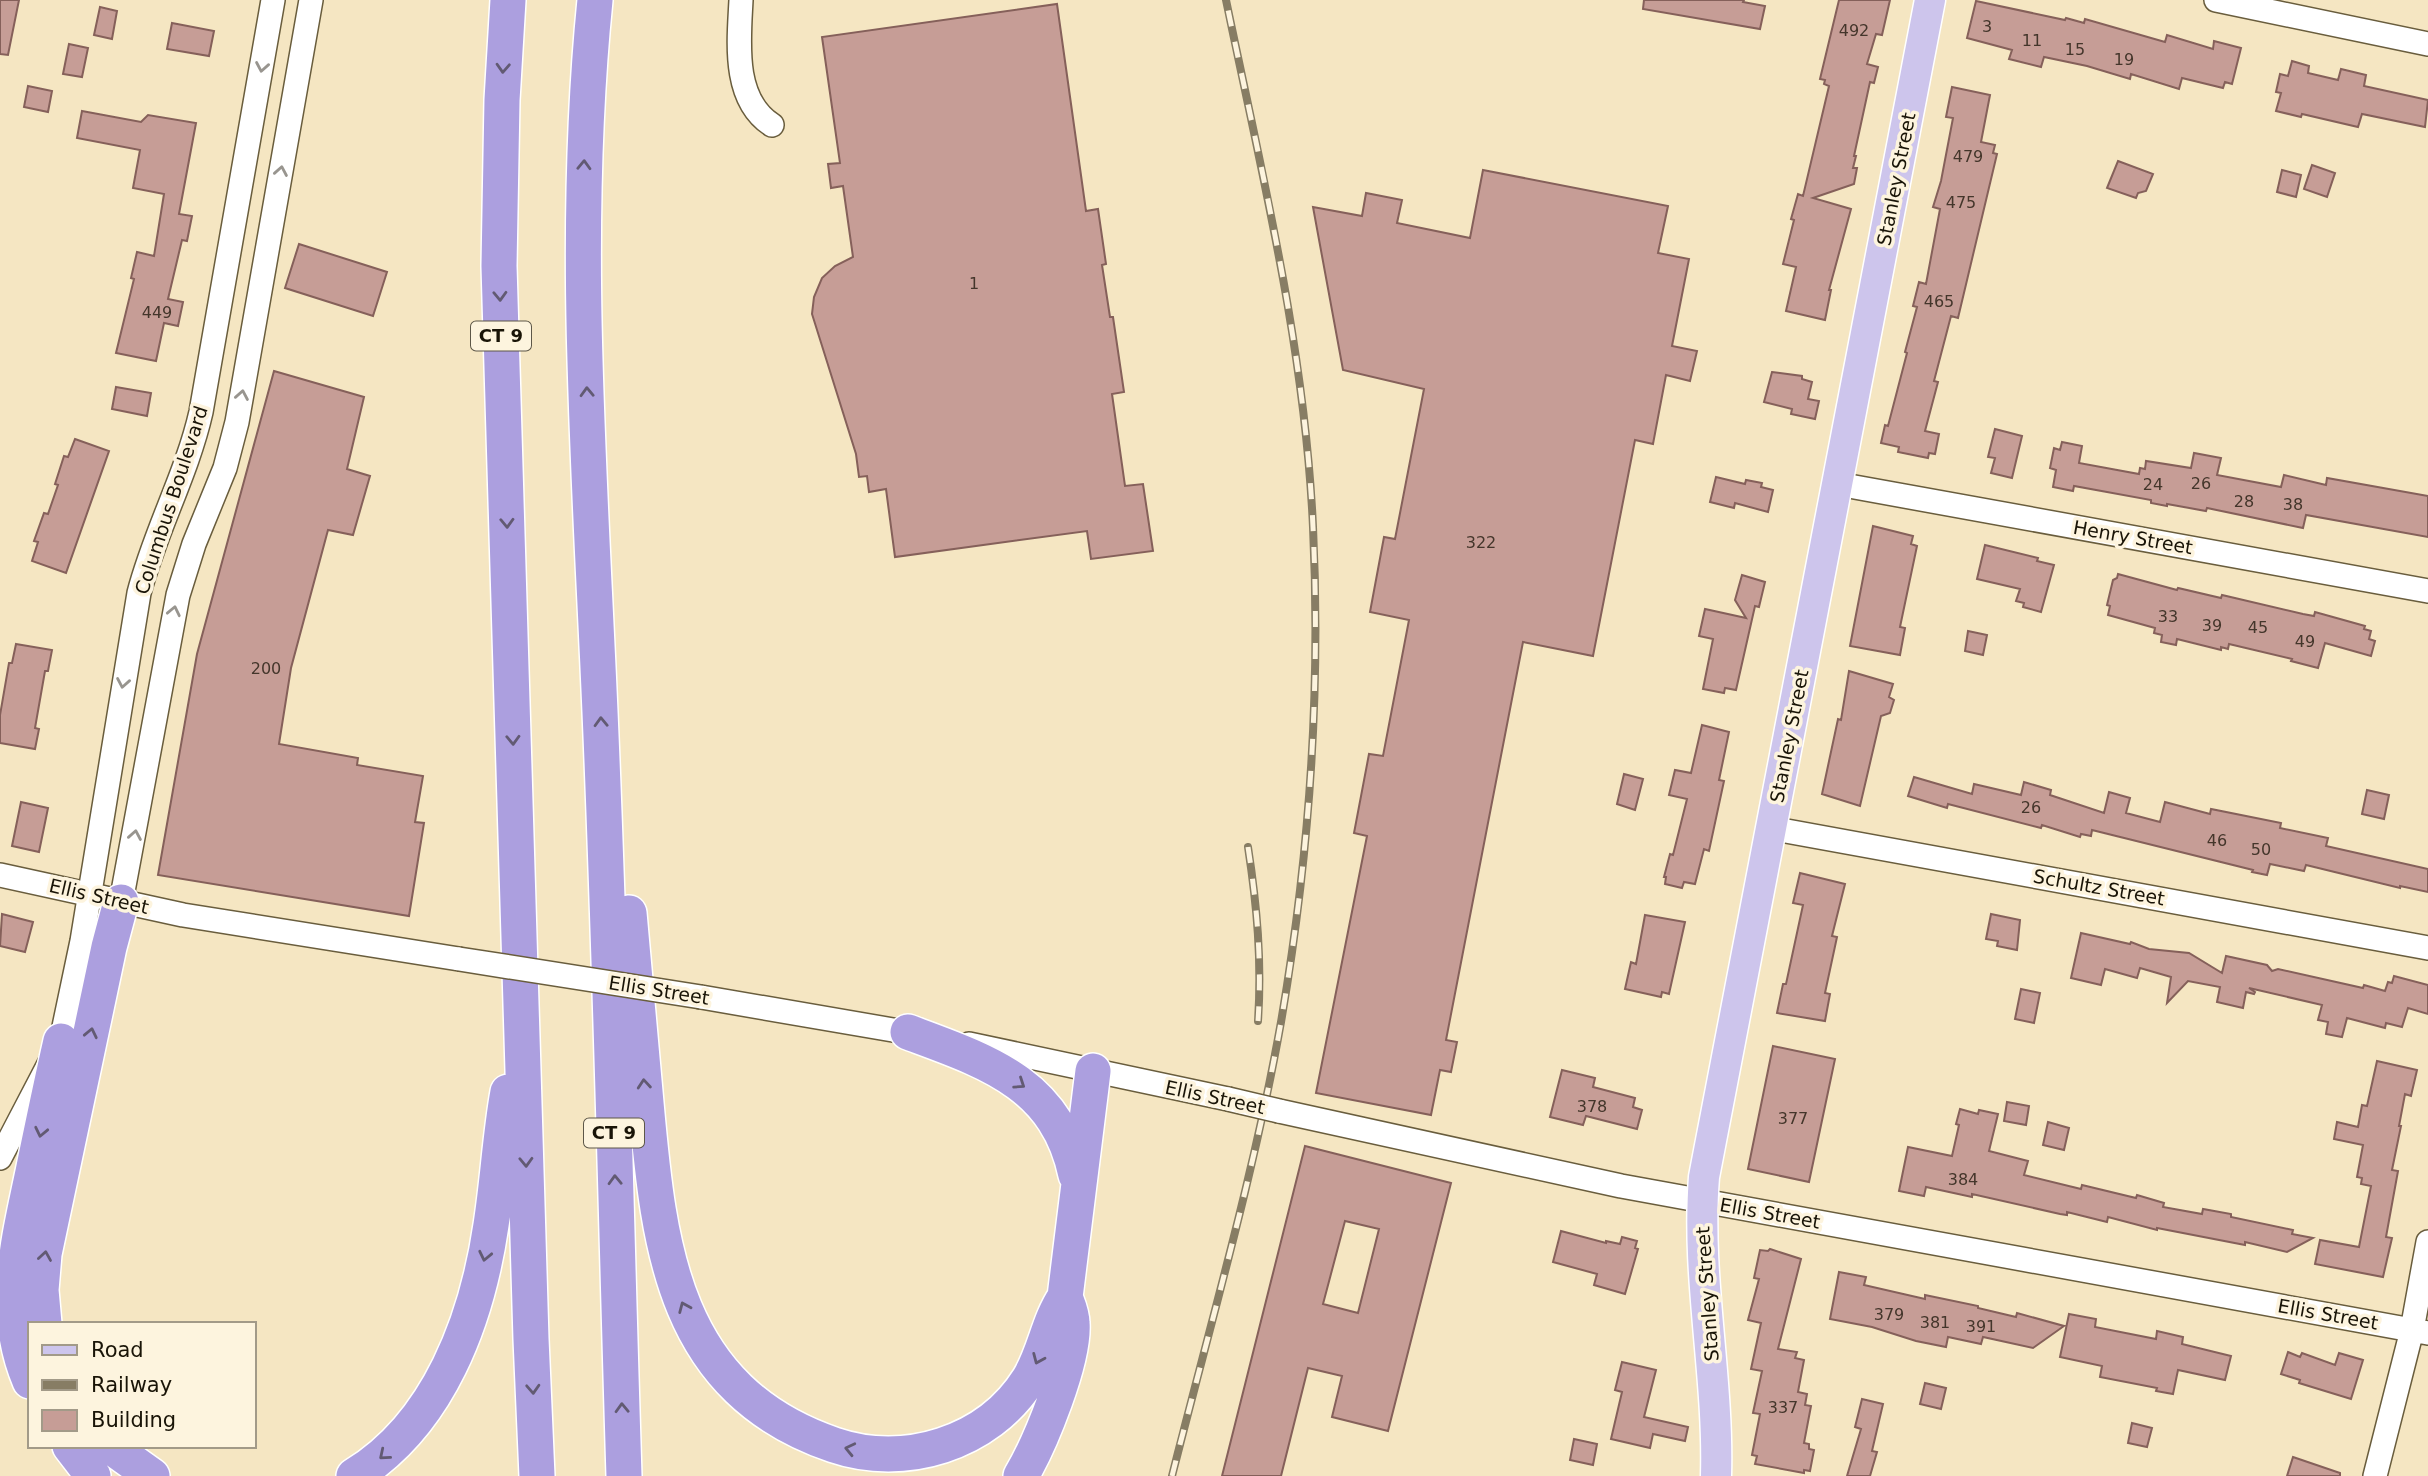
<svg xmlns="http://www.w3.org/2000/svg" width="2428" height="1476" viewBox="0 0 2428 1476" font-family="'DejaVu Sans',sans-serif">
<rect width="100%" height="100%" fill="#f5e6c2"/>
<path fill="#c69d96" stroke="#85605a" stroke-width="2" fill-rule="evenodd" d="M0,0h19l-11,55 -8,-1z
M1644,0h100l-1,2 22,4 -5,23 -117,-20z
M1839,0h51l-8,35 -6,-1 -9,30 11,3 -4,16 -4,-1 -16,74h2l-3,12h4l-3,16 -41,14 38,11 -22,81h2l-6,30 -39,-9 10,-44 -13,-3 11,-44 -3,-1 7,-25 5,2 26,-110 -5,-2 1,-4 -5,-1z
M1976,1l89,19 1,-2 18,5 1,-4 80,23 2,-7 46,14 1,-8 27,7 -9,36 -7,-2 -2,6 -41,-10 -3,11 -48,-15 -1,5 -43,-13 -43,-9 -3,10 -32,-8 3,-9 -45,-12z
M1057,4l29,207 12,-2 8,55 -4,1 8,52h3l11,75 -12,2 13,92 18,-2 10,67 -62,8 -4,-28 -192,26 -9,-68 -17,3 -2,-16 -8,1 -3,-23 -44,-140 2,-17 8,-19 13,-12 18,-9 -10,-71 -12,2 -3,-24 12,-1 -18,-126z
M100,7l17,4 -5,28 -18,-4z
M172,23l42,8 -5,25 -42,-7z
M69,44l19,4 -6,29 -19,-3z
M2292,61l17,5 -1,7 30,7 3,-11 25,6 -2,11 64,14 -3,27 -63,-13 -4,13 -56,-13 -1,3 -25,-6 5,-18 -5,-1 4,-18 8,2z
M28,86l24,5 -4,21 -24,-5z
M1952,87l38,8 -9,47 14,3 -2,8 4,1 -39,164 -7,-2 -17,65 4,1 -13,49 14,3 -4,20 -6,-1 -1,5 -30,-6 1,-5 -18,-4 4,-18 3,1 19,-73 -2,-1 12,-45 -4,-1 6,-24 7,2 14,-75 -7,-2 8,-26 12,-63 -7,-1z
M82,111l59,11 7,-7 48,8 -17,91 13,2 -5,25 -5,-1 -14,59 15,3 -5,24 -14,-3 -8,38 -40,-8 18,-74 -3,-1 6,-26 17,4 10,-62 -31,-6 7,-38 -63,-12z
M2118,161l35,13 -7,17 -8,2 -2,5 -29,-10z
M2312,165l23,8 -8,24 -23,-8z
M1483,170l185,36 -10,47 31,6 -17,87 25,5 -7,30 -24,-6 -13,69 -18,-4 -42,216 -70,-14 -77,398 11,2 -6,30 -11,-2 -9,45 -115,-22 51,-257 -13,-3 15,-79 14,2 26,-136 -39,-8 14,-75 11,2 29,-150 -81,-19 -30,-163 49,9 4,-23 36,7 -5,23 73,15z
M2282,170l19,5 -5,22 -19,-5z
M299,244l88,28 -14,44 -88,-28z
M274,371l90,26 -17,72 23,7 -17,59 -25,-5 -37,138 -12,76 79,14 -1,7 66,11 -8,46 9,1 -15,93 -251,-41 39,-221z
M1772,372l30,4v3l10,3 -4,17 11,2 -4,18 -24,-5 1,-5 -28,-7z
M116,387l35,6 -4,23 -35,-7z
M1995,429l27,7 -10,42 -21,-5 4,-15 -7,-1z
M75,439l34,12 -43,122 -34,-12 6,-19 -4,-1 10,-28 4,1 10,-29 -3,-1 9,-28 4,1z
M2062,442l20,4 -3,17 60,11 1,-6 5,1 1,-8 45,7 3,-15 27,5 -4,17 64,12 3,-12 42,10 1,-7 101,18v41l-122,-22 -3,13 -96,-20 -1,3 -39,-7v2l-16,-3v-3l-77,-14 -1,5 -20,-4 3,-17 -6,-2 4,-20 6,2z
M1716,477l29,7 1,-4 16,3 -1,4 12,3 -5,22 -33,-9 -1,5 -24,-6z
M1873,526l40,10 -2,8 6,2 -17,81 5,1 -5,27 -50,-9z
M1985,545l53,13 -1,3 17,4 -13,47 -18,-5 1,-4 -8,-2 4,-12 -43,-10z
M2118,574l59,16 1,-2 43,10 1,-3 81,19 11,2 1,-4 50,14 -1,3 7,2 -2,8 6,2 -4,15 -46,-13 -7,25 -27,-7 1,-2 -63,-15 -1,5 -7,-2v3l-44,-11 -1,6 -15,-3 1,-7 -8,-2 1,-5 -47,-13 2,-9 -3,-1 6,-25 4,-2z
M1742,575l23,7 -6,25 -4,-1 -19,84 -11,-2 -1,5 -21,-4 10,-50 -14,-3 6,-27 41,9 -11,-18z
M1968,631l19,4 -4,20 -18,-4z
M16,644l36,6 -4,21h-3l-10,57 4,1 -4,20 -35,-6v-28l9,-52h3z
M1849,671l44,13 -4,13 5,3 -4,13 -9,3 -21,90 -38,-12 16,-75 3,1z
M1702,725l27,7 -10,48 5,1 -15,70 -5,-2 -9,35 -11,-2 -2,6 -17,-4 1,-7h-2l6,-23 3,1 14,-56 -18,-4 6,-25 16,3z
M1624,774l19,5 -8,31 -18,-6z
M1914,777l58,17 2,-10 47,11 3,-13 27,8 -1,5 54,18 5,-21 21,6 -4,15 34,9 5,-20 45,12 1,-5 70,14 -1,5 48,10 -2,8 102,23v23l-28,-6v2l-94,-23 -2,6 -34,-7 -3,11 -15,-3 1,-2 -161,-40 -1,6 -10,-2 -1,3 -38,-12 -1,3 -93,-24 -1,4 -39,-12z
M2367,790l22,5 -5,24 -22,-5z
M21,802l27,6 -9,44 -27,-6z
M1800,873l45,11 -13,52 5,1 -12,56 5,1 -5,27 -48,-8 6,-29h3l17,-79 -10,-2z
M2,914l31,8 -8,30 -25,-6z
M1991,914l29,6 -3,30 -20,-4 1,-5 -12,-2z
M1645,915l40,7 -16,72 -7,-2 -1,5 -36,-8 6,-27 5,2z
M2081,933l49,11 1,-2 18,7 40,4 33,20 4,-17 41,9 5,6 6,-2 85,19 1,-3 21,6 3,-9 4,1 2,-7 34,9v29l-20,-6 -6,19 -16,-4 -1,5 -38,-10 -5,19 -16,-3 2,-12 -10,-2 4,-15 -73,-17 6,4 -1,2 -8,-2 -3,16 -26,-6 3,-15 -32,-6 -21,22 4,-26 -31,-9 -3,10 -32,-9 -4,16 -30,-7z
M2021,989l19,4 -6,30 -19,-4z
M1773,1046l62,13 -26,123 -61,-13z
M2377,1061l40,9 -6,26 -6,-2 -6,32h2l-9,44 6,1 -12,66 6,1 -9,39 -68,-13 5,-24 39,7 12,-61 -10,-2 1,-6 -5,-1 6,-32 -29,-6 3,-17 21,5 4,-22 5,1z
M1562,1070l33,8 -2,9 42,11 -2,9 9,3 -5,19 -51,-13 -3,9 -33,-8z
M2007,1102l22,4 -3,19 -22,-4z
M1960,1109l18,5 1,-4 19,4 -9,37 39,10 -4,14 57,14 1,-4 54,13 1,-3 27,8 -1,4 39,7 1,-5 28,5v3l62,13 -1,4 21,4 -26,14 -42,-10v3l-88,-17v2l-49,-13 -1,5 -40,-10v3l-7,-1 -88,-20v3l-46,-10 -2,9 -25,-5 9,-44 44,9 7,-31 -3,-1z
M2048,1122l21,6 -5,22 -21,-5z
M1305,1146l146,37 -63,248 -56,-14 10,-41 -34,-8 -27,108h-59zM1345,1221l34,8 -21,84 -35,-9z
M1561,1231l45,12v-2l14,3 2,-7 15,4 -2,7 3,1 -13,45 -31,-9 3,-11 -44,-12z
M1770,1249l31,10 -23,90 19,3 -2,6 9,2 -6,32 9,2 -2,11 6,1 -7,37 5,1v5l5,1 -4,21 -6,-1v3l-49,-9 2,-8 -5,-1 8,-41 -7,-1 9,-42 -11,-2 10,-46 -13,-3 11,-41 -5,-1 6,-28 8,1z
M1839,1272l27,5 -2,8 61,14v-4l53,11v2l38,9 1,-4 47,13 -31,22 -50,-11 -2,7 -33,-7 -2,10 -30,-6 -44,-14 -42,-8z
M2069,1314l27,5 -1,8 61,12 1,-8 26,6 -1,7 49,12 -6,24 -47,-10 -5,24 -17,-3 1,-3 -57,-11 2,-11 -42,-9z
M2288,1352l12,5 2,-4 33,12 4,-12 24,7 -12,39 -52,-16 1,-3 -19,-6z
M1622,1362l34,8 -12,47 44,10 -3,14 -32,-7 -3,14 -39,-9 11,-47 -7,-2z
M1925,1383l21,5 -5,21 -21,-5z
M1862,1399l21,5 -11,47 5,1 -7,24h-23l14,-47 -6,-2z
M2132,1423l20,5 -5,19 -19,-4z
M1574,1439l23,5 -4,21 -23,-5z
M2293,1457l47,16v3h-53z"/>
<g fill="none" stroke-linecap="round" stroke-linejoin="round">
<g stroke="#695d3d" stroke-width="26">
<path id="minor" d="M741,0c-2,41 -9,99 31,125
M2216,0l212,44
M1838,484l590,107
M1770,828l658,120
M0,875l183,40 276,44
M121,902l57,-307 16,-51 31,-76 12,-46 74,-422
M701,997l221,38
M969,1044l259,55
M1279,1111l342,75 807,147
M0,1158l61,-117 21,-100 57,-348c16,-62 48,-119 62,-181l72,-412
M2375,1476l37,-146 16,-88"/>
</g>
<g stroke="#fff" stroke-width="33">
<path id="major" d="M1716,1476c3,-100 -20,-199 -12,-299l226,-1177"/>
</g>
<g stroke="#fff" stroke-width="38">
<path id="highway" d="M508,0l-6,100 -3,166 32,1073 6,137
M595,0c-24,237 -5,475 5,712 11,254 16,509 24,764
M629,913c6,63 11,127 17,190 13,145 27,287 188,342 70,24 154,-1 195,-66 16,-26 19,-57 36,-82l28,-226
M908,1032c78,29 149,51 168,143
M44,1324l-3,-34 3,-36 65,-307 12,-45
M30,1381c-30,-71 -12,-137 3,-209 9,-44 18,-87 28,-131
M70,1446l23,30
M110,1446l42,30
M354,1476c85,-52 123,-156 137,-251 7,-44 9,-89 17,-133
M1021,1476c19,-32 54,-117 51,-153 0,-9 -4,-18 -7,-26"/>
</g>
<use href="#minor" stroke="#fff" stroke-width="23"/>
<use href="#major" stroke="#cdc5ec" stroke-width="30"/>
<use href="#highway" stroke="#ac9fdf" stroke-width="35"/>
<g stroke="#877d64" stroke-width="8">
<path id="rail" d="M1248,847c9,59 14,114 10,174
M1172,1476c38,-151 82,-301 109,-454 28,-163 40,-329 32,-495 -8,-178 -51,-353 -87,-527"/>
</g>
<use href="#rail" stroke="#fdf4de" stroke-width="5" stroke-dasharray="16" stroke-linecap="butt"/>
<g stroke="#695d3d" stroke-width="26" stroke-linecap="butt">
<path id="minor-bridge" d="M459,959l242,38
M1228,1099l51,12"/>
</g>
<use href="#minor-bridge" stroke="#fff" stroke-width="23"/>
</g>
<defs><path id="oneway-chevron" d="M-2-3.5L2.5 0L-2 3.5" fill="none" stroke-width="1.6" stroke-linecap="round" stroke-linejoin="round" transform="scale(1.75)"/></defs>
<g stroke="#98958f">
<use href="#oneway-chevron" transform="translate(262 67) rotate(100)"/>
<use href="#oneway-chevron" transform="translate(281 171) rotate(-80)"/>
<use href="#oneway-chevron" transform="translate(242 395) rotate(-80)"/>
<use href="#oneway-chevron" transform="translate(174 611) rotate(-78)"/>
<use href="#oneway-chevron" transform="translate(123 683) rotate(100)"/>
<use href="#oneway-chevron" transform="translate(135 835) rotate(-80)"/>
</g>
<g stroke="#625a73">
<use href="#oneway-chevron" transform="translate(503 68) rotate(93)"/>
<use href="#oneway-chevron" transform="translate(584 165) rotate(-88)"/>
<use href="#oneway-chevron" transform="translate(500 296) rotate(88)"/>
<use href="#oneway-chevron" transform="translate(587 392) rotate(-92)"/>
<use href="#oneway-chevron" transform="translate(507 523) rotate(88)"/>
<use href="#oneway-chevron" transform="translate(601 722) rotate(-92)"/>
<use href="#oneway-chevron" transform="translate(513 740) rotate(88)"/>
<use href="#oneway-chevron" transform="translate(91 1033) rotate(-78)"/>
<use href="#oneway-chevron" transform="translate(644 1084) rotate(-95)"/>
<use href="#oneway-chevron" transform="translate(1020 1084) rotate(34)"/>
<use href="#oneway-chevron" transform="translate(41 1132) rotate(102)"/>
<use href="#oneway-chevron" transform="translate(526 1162) rotate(88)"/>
<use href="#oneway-chevron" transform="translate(615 1180) rotate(-92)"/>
<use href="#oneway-chevron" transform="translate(45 1256) rotate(-81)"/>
<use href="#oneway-chevron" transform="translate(485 1256) rotate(102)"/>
<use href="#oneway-chevron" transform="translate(684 1307) rotate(-113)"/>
<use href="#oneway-chevron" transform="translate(1038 1359) rotate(113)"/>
<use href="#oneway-chevron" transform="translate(533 1389) rotate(87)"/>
<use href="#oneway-chevron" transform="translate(622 1408) rotate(-92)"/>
<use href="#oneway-chevron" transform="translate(850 1449) rotate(-167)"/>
<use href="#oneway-chevron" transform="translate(384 1455) rotate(140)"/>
</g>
<g text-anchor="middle" stroke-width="7" stroke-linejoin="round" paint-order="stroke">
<g font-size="16" fill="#44362b">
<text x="1987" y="32">3</text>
<text x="1854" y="36">492</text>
<text x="2032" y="46">11</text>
<text x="2075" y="55">15</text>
<text x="2124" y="65">19</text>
<text x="1968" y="162">479</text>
<text x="1961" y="208">475</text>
<text x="974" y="289">1</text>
<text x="1939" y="307">465</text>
<text x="157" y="318">449</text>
<text x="2201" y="489">26</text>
<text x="2153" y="490">24</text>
<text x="2244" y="507">28</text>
<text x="2293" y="510">38</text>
<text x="1481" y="548">322</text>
<text x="2168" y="622">33</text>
<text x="2212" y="631">39</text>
<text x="2258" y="633">45</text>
<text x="2305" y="647">49</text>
<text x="266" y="674">200</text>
<text x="2031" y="813">26</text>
<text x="2217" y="846">46</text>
<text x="2261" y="855">50</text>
<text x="1592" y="1112">378</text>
<text x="1793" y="1124">377</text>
<text x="1963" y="1185">384</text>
<text x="1889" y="1320">379</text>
<text x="1935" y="1328">381</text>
<text x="1981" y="1332">391</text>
<text x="1783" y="1413">337</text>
</g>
<g fill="#fdf4de" stroke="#5d5748" stroke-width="2">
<rect x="471" y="321.5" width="60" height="29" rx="5"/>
<rect x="584" y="1118.5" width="60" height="29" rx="5"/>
</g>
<g font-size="18" font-weight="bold" fill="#191407">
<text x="501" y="342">CT 9</text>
<text x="614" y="1139">CT 9</text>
</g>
<g font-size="19" fill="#191407" stroke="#fdf4de">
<text transform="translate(1896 179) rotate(-79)" y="7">Stanley Street</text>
<text transform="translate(171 500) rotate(-72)" y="7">Columbus Boulevard</text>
<text transform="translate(2133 537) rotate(10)" y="7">Henry Street</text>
<text transform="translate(1789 736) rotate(-79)" y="7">Stanley Street</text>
<text transform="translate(2099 887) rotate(10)" y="7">Schultz Street</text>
<text transform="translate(99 896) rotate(13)" y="7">Ellis Street</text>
<text transform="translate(659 990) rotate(9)" y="7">Ellis Street</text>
<text transform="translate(1215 1097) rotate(12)" y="7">Ellis Street</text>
<text transform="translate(1770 1213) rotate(10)" y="7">Ellis Street</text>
<text transform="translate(1707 1294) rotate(-94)" y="7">Stanley Street</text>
<text transform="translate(2328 1314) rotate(10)" y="7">Ellis Street</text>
</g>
</g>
<rect x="28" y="1322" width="228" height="126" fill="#fdf4de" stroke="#a29a88" stroke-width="2"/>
<rect x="42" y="1345" width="35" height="10" fill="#cdc5ec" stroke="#a29a88" stroke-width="2"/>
<text x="91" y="1357" font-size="21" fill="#191407">Road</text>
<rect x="42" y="1380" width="35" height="10" fill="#877d64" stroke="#a29a88" stroke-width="2"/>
<text x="91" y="1392" font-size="21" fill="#191407">Railway</text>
<rect x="42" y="1410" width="35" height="21" fill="#c69d96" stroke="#a29a88" stroke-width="2"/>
<text x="91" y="1427" font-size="21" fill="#191407">Building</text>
</svg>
